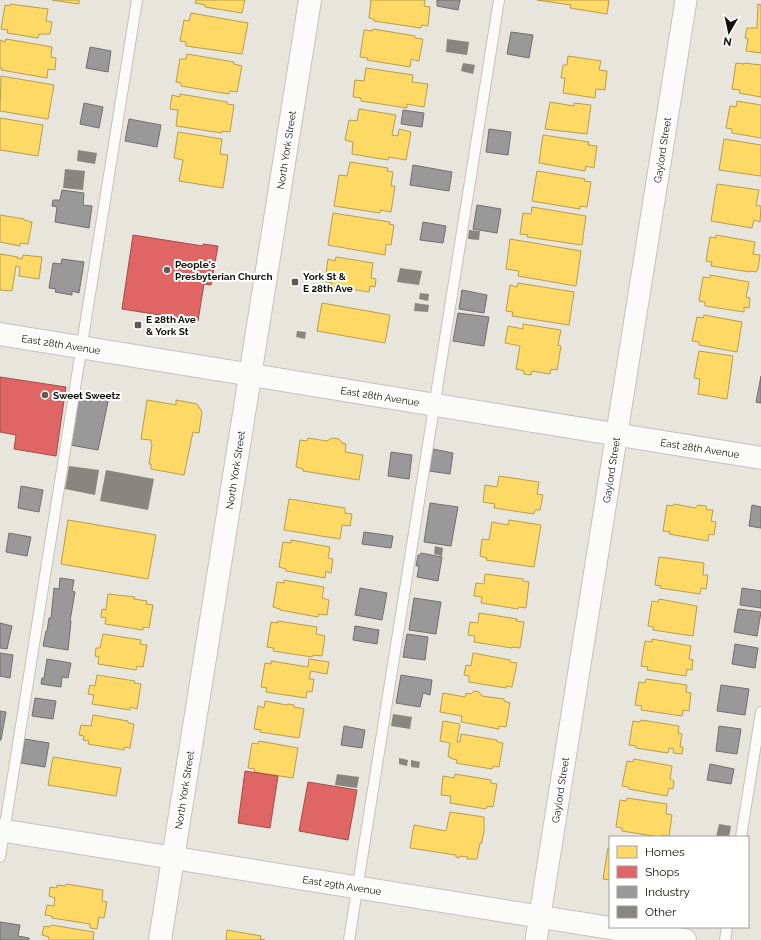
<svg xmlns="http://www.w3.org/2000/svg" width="761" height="940" viewBox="0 0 761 940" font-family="Raleway,sans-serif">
<rect width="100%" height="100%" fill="#e7e5dc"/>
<path fill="#ffd966" stroke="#b89d4a" d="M52,0h27v4z
M196,0h49l-3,13 -37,-6v-2l-10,-2z
M371,0h54l-1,6 6,1 -2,19 -6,-1 -1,3 -47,-7v-2l-5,-1z
M537,0h72l-2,14 -37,-6 1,-3z
M10,4l38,5 -2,12 6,1 -2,12h-11l-1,4 -31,-5 1,-3 -7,-1 4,-24 5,1z
M758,4l3,1v48l-15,-2 2,-12 -3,-1 2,-10h10z
M191,13l57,10 -6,31 -56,-8v-4l-6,-1 4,-21 5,1z
M373,29l42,7v2l8,1 -4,22 -8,-2 -1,8 -43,-7 1,-2 -8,-1 4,-27 8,1z
M6,39l46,8 -1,10 5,1 -1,12 -7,-1 -1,9 -46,-8 1,-2h-2v-28l5,2z
M187,54l47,8v2l8,2 -5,26 -7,-1 -1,3 -48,-8v-3l-5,-1 4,-23h6z
M568,56l33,5 -2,9 8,1 -2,19 -9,-1 -1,9 -32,-5 2,-15h-4l2,-13h4z
M736,63l8,1v-1l17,2v32l-22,-4 1,-3 -8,-1z
M366,68l47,7 -1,7 16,2 -4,23 -17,-3v4l-46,-7v-3l-8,-1 2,-17 9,1z
M1,76l53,9 -6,34 -48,-8z
M180,94l47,8v2l7,1 -4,27 -8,-1v2l-46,-7 2,-16 -8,-1 2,-14 8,2z
M737,101l24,4v33l-29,-5v-4l-6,-1 4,-22 6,1z
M550,102l24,4v-3l17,2 -4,29 -42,-5z
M359,109l37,6 -4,20 6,1 1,-7 12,3 -5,28 -17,-3 -1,3 -36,-6 1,-12 -8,-2 4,-20 8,1z
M0,118l43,7 -5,31 -38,-6z
M178,132l44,7 -2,15 8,1 -5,33 -44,-7 4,-21 -9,-2z
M543,135l46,7 -1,3 9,1 -3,22 -8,-2 -1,5 -46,-8z
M724,139l37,6v31l-42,-6z
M350,162l38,6 -1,3 6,1 -2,14h4l-4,26 -11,-2v3l-46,-7 5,-31 8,1z
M537,171l48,8 -1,2 7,1 -4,25 -7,-1v3l-48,-8z
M717,184l42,6 -3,15 5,1 -1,16 -6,-2 -2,8 -41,-7z
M532,207l54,9 -4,29 -55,-8 1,-2 -8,-1 3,-21 8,1z
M333,213l57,9 -1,2 5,1 -3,20 -5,-1 -1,11 -57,-10z
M0,215l24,4v1l8,2 -4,22 -8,-1v3l-20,-4z
M716,235l39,7 -2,12 7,1 -2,14 -2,3 -6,-1v1l-39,-6 1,-4 -6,-1 4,-24 6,1z
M510,239l71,12 -5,35 -58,-10 1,-5 -13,-2z
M0,254l18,3 -1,1 5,1 1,-4 19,2 -3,22 -20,-3 1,-9 -4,-1 -4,25 -12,-1z
M336,257l37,6 -2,15 5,1 -1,8 -5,-1 -1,6 -38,-6 1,-3 -7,-1 3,-23 7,2z
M710,275l39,7 -3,15 4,1 -1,10 -5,-1v5l-39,-6v-4l-6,-1 4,-24 7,1z
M518,283l56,9 -5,33 -57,-9 1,-4 -7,-1 4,-26 7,2z
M322,303l68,12 -5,28 -68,-12z
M704,315l38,7 -5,30 -38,-7v-3l-7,-1 5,-24 6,1z
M523,324l38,6 -3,15 3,1 -4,24 -6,-1 -1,5 -18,-3 -1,4 -7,-1v-3l-8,-2 4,-23 -15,-3 3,-17 15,3z
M699,351l34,5 -6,43 -29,-5 2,-15 -6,-1z
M147,400l29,5v-5l21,4 5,8 -3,21 -6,-1 -9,43 -33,-6v-5h-2l3,-20h-1v-4l-10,-1z
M308,438l19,3 5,-3 7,1 3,4 4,1 -1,8 18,3 -4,25 -56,-9v-2l-7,-2 4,-27 7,1z
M499,476l40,6 -2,12 6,1 -3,15h-5l-1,4 -40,-6 1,-4 -12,-2 2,-17 12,2z
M289,499l56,9v5l7,1 -2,12 -8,-1 -2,14 -56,-9z
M674,504l21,4 3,-3 8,1 1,4h6l-2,11 5,1 -2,13 -5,-1 -1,7 -39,-7 1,-2 -7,-1 4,-26 6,1z
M68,520l88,15 -8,44 -87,-15z
M509,520l32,5 -7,42 -48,-7 1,-2 -7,-2 2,-17 7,1 3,-18 16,3z
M291,540l39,7 -2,11 5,1 -2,14 -5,-2 -1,7 -39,-7v-2l-7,-2 4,-25 8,1z
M659,557l45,6 -1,12h5l-2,14 -5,-1 -1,6 -40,-6 1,-2 -6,-1z
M485,574l38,5v2l6,1 -3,26 -7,-1 -1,2 -37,-6 1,-6 -8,-1 2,-13 8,1z
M284,580l40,7 -2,11 7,2 -2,15 -8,-1 -1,3 -38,-7v-1l-7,-2 4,-25 7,1z
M108,594l27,3 -1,2 13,2 -1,3 7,1 -4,23 -6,-1v3l-38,-6 1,-6 -5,-1 1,-8 4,1z
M659,599l38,7 -4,30 -40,-6 1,-3 -6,-1 4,-25 6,1z
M479,613l38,6 -1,2 8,1 -4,26 -8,-1v1l-38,-6 1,-6 -7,-1 2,-13 8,1z
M278,621l39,6 -1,7 9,2 -3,20 -9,-1 -1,2 -39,-6 1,-3 -7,-1 4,-25 7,1z
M103,634l38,6 -1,4 7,1 -4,22 -6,-1 -1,4 -38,-6 1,-7 -4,-1 1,-8h4z
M652,639l39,7 -2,13 4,1 -1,10 -5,-1 -1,7 -39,-6 1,-3 -7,-1 4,-25 7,1z
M473,653l37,7v2l7,1 -5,24 -6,-1v2l-37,-6v-6l-5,-1 2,-10 5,1z
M309,659l20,3 -2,12 -16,-3 -2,8h5l-2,13 -5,-1 -1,7 -40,-6 1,-4 -6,-1 4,-24 6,1v-3l37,6z
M97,675l38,6 -1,2 7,1 -4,25 -7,-2v3l-38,-6 2,-9 -6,-1 2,-9 5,1z
M646,679l41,6 -1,7 5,1 -2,18 -6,-1 -1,6 -41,-6 1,-4 -7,-1 4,-23 6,1z
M474,691l5,1 3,4 22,3v2l6,2 -4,24 -7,-1v3l-38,-7 1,-6 -22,-4 3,-19 22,4 1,-4 5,1z
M265,701l22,4 1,-1 6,1v2l10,2 -5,29 -39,-6 1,-2 -7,-1 4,-23 6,2z
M93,715l35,6v2l6,1 -4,24 -6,-1v3l-36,-6 1,-3 -6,-1 1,-4 -5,-1 2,-10 10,1z
M641,720l38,6 -1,7 4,1 -2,13h3l-1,7 -9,-1 1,-4 -5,-1 -1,5 -32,-5v-2l-7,-1 4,-24 7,1z
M443,721l17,3 -3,18h3l1,-8 36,6v2l6,1 -4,24 -6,-1 -1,3 -36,-6 1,-3 -7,-2v-1l-2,-1 2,-13 -10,-2z
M259,741l39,7 -5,30 -39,-6 1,-3 -7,-1 4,-25 6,1z
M53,757l68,11 -5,28 -68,-11z
M634,759l38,7 -2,13 4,2 -1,8 -4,-1 -2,8 -38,-7v-2l-7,-1 5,-25 6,1z
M455,774l36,6v3l6,1 -4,23 -6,-1 -1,3 -36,-6 1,-7 -10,-1 2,-19 11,2z
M627,798l40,6 -1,10 6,1 -3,21 -7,-1v2h-2l-38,-6v-3l-6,-1 4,-27 6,1z
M450,812l34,5v15l-3,12 -1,-1 -3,16h-10l1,-2 -8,-1 -1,2 -3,-1v-2l-46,-7 4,-23 32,6z
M608,848h2v32l-7,-1z
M66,884l37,6 -1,11 5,1 -3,16 -5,-1 -2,12 -7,-1v-4l-38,-6v-2l-7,-1 2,-10 7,1 1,-8 -6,-2 1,-9 7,1v-3l8,1z
M51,925l43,7 -1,8h-44v-3l-7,-2 2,-9 6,1z
M227,930l34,6 -1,3 5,1h-39z"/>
<path fill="#e06666" stroke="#a24c4a" d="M133,235l70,11v-2l15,2 -7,39 -7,-1 -6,37 -76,-12z
M0,377l66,10 -10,69 -42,-7 2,-14 -16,-3z
M245,771l33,5 -8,52 -32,-5z
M308,782l49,8 -9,50 -49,-9z"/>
<path fill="#999" stroke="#70706e" d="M437,0h23l-2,10 -21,-4z
M511,32l22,3 -4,23 -22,-4z
M90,47l21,4 -3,21 -22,-4z
M84,103l19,4 -4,21 -19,-4z
M403,110l21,3 -2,14 -21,-3z
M129,119l32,6 -4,22 -32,-6z
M489,129l22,3 -3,23 -22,-3z
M413,165l39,7 -3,19 -39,-6z
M62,190l22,3 -1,12 9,1 -3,22 -34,-6 2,-15 -5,-1 1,-6h7z
M477,205l24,4 -4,24 -24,-4z
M423,222l23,4 -3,17 -23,-3z
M62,259l22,3 -5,31 -7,-2v4l-17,-3 1,-3 -7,-1 4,-25 8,1z
M462,290l25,5 -3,18 -25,-4z
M458,313l31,4 -5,29 -31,-5z
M761,376v27l-5,-1z
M79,392l30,5 -11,53 -28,-5z
M433,449l20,4 -3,21 -21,-3z
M391,452l21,3 -3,24 -21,-3z
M21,486l22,4 -4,22 -21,-4z
M430,503l28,4 -7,39 -27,-4z
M752,505l9,2v21l-12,-2z
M364,532l29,4 -2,12 -29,-4z
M9,533l22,4 -4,19 -21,-4z
M421,553l21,4 -4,24 -21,-4 2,-11h-3l2,-11h2z
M60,578l14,2 -2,11 3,1 -5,29h1l-3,29 -25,-4 3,-15h1l2,-13h2l3,-30 5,1z
M360,588l27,5 -5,27 -27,-5z
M742,588l19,3v17l-21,-3z
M414,598l27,4 -5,32 -27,-4z
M738,609l23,3 -4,24 -23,-4z
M0,623l12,3 -5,23 -7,-1z
M355,626l24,4 -2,14 -24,-4z
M407,634l21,3 -3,23 -22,-3z
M735,644l23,4 -3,20 -23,-4z
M0,653l13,2 -3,23 -10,-2z
M47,659l24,4 -3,15 -6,-1 -1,10 -20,-3 1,-6h2z
M401,675l31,5 -2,15 -7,-2 -3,14 -24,-4z
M721,685l28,4 -4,26 -28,-4z
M35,698l21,3 -3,18 -21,-3z
M0,711l6,1 -5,28h-1z
M344,726l21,4 -3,18 -21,-3z
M719,726l22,3 -4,25 -21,-3z
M25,739l24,4 -4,24 -24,-4z
M710,764l24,5 -3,15 -24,-4z
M0,922l20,3 -2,11 11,2v2h-29z"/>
<path fill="#87867f" d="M447,39l22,3 -2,13 -21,-3z
M463,63l12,2 -2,9 -12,-3z
M78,150l19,3 -2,11 -18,-3z
M65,169l20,2 -2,19 -20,-2z
M469,230l11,1 -1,9 -11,-1z
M400,268l22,3 -3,14 -22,-3z
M420,293l9,1 -1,7 -9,-2z
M415,303l14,2 -1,7 -14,-1z
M297,331l9,1 -1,7 -9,-2z
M69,466l30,4 -4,25 -30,-6z
M106,470l48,9 -6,31 -48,-9z
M435,546l8,2 -1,8 -8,-2z
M393,714l19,3 -2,12 -19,-3z
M399,758l9,2 -1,6 -8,-2z
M411,760l9,2 -1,6 -8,-1z
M337,774l22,3 -2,11 -22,-3z
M719,824l12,2 -2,11h-13z"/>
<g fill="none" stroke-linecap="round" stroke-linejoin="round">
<g stroke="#c4c2bc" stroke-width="12">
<path id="service" d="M741,837l20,-125
M0,857l137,-857
M349,940l150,-940
M725,940l2,-13"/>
</g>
<g stroke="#c4c2bc" stroke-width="23">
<path id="minor" d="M536,940l150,-940"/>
</g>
<g stroke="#c4c2bc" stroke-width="24">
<path id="tertiary" d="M0,334l761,124
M0,830l685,110"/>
</g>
<g stroke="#c4c2bc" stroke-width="24">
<path id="secondary" d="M160,940l150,-940"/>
</g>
<use href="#service" stroke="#fbfbfa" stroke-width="10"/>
<use href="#minor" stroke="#fbfbfa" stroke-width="21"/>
<use href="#tertiary" stroke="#fbfbfa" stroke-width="22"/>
<use href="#secondary" stroke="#fbfbfa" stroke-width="22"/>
</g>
<g fill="#5c5b54" stroke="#fff" stroke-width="1.5">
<circle cx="167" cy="270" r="4"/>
<rect x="291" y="278" width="8" height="8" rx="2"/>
<rect x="134" y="321" width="8" height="8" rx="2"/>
<circle cx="45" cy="395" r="4"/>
</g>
<g text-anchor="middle" stroke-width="4" stroke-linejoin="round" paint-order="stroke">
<g font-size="10" fill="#11100a" stroke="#fff">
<text transform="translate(286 150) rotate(-81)" y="4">North York Street</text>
<text transform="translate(662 150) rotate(-81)" y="4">Gaylord Street</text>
<text transform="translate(61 344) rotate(9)" y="4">East 28th Avenue</text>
<text transform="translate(380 396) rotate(9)" y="4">East 28th Avenue</text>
<text transform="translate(700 448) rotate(9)" y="4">East 28th Avenue</text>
<text transform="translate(235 470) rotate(-81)" y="4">North York Street</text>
<text transform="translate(611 470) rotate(-81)" y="4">Gaylord Street</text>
<text transform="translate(184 790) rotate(-81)" y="4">North York Street</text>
<text transform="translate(560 790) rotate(-81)" y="4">Gaylord Street</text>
<text transform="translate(342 885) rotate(9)" y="4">East 29th Avenue</text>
</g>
<g font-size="10" font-weight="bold" fill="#11100a" stroke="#fff" text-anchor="start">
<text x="175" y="268">People's<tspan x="175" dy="12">Presbyterian Church</tspan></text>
<text x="303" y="280">York St &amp;<tspan x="303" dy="12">E 28th Ave</tspan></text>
<text x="146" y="323">E 28th Ave<tspan x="146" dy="12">&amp; York St</tspan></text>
<text x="53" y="399">Sweet Sweetz</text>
</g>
</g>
<rect x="609" y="836" width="140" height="92" fill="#ffffff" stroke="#a09f9d"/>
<rect x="617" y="846" width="20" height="12" fill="#ffd966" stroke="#a09f9d"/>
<text x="645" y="856" font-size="12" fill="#11100a">Homes</text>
<rect x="617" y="866" width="20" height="12" fill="#e06666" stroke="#a09f9d"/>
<text x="645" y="876" font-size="12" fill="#11100a">Shops</text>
<rect x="617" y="886" width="20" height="12" fill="#999999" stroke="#a09f9d"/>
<text x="645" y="896" font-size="12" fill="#11100a">Industry</text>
<rect x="617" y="906" width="20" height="12" fill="#87867f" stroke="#a09f9d"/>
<text x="645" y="916" font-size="12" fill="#11100a">Other</text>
<g transform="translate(729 32) rotate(189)" stroke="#ffffff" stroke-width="3" paint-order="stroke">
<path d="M0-3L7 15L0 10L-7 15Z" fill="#11100a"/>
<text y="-6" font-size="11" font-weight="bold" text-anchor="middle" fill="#11100a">N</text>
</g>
</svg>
